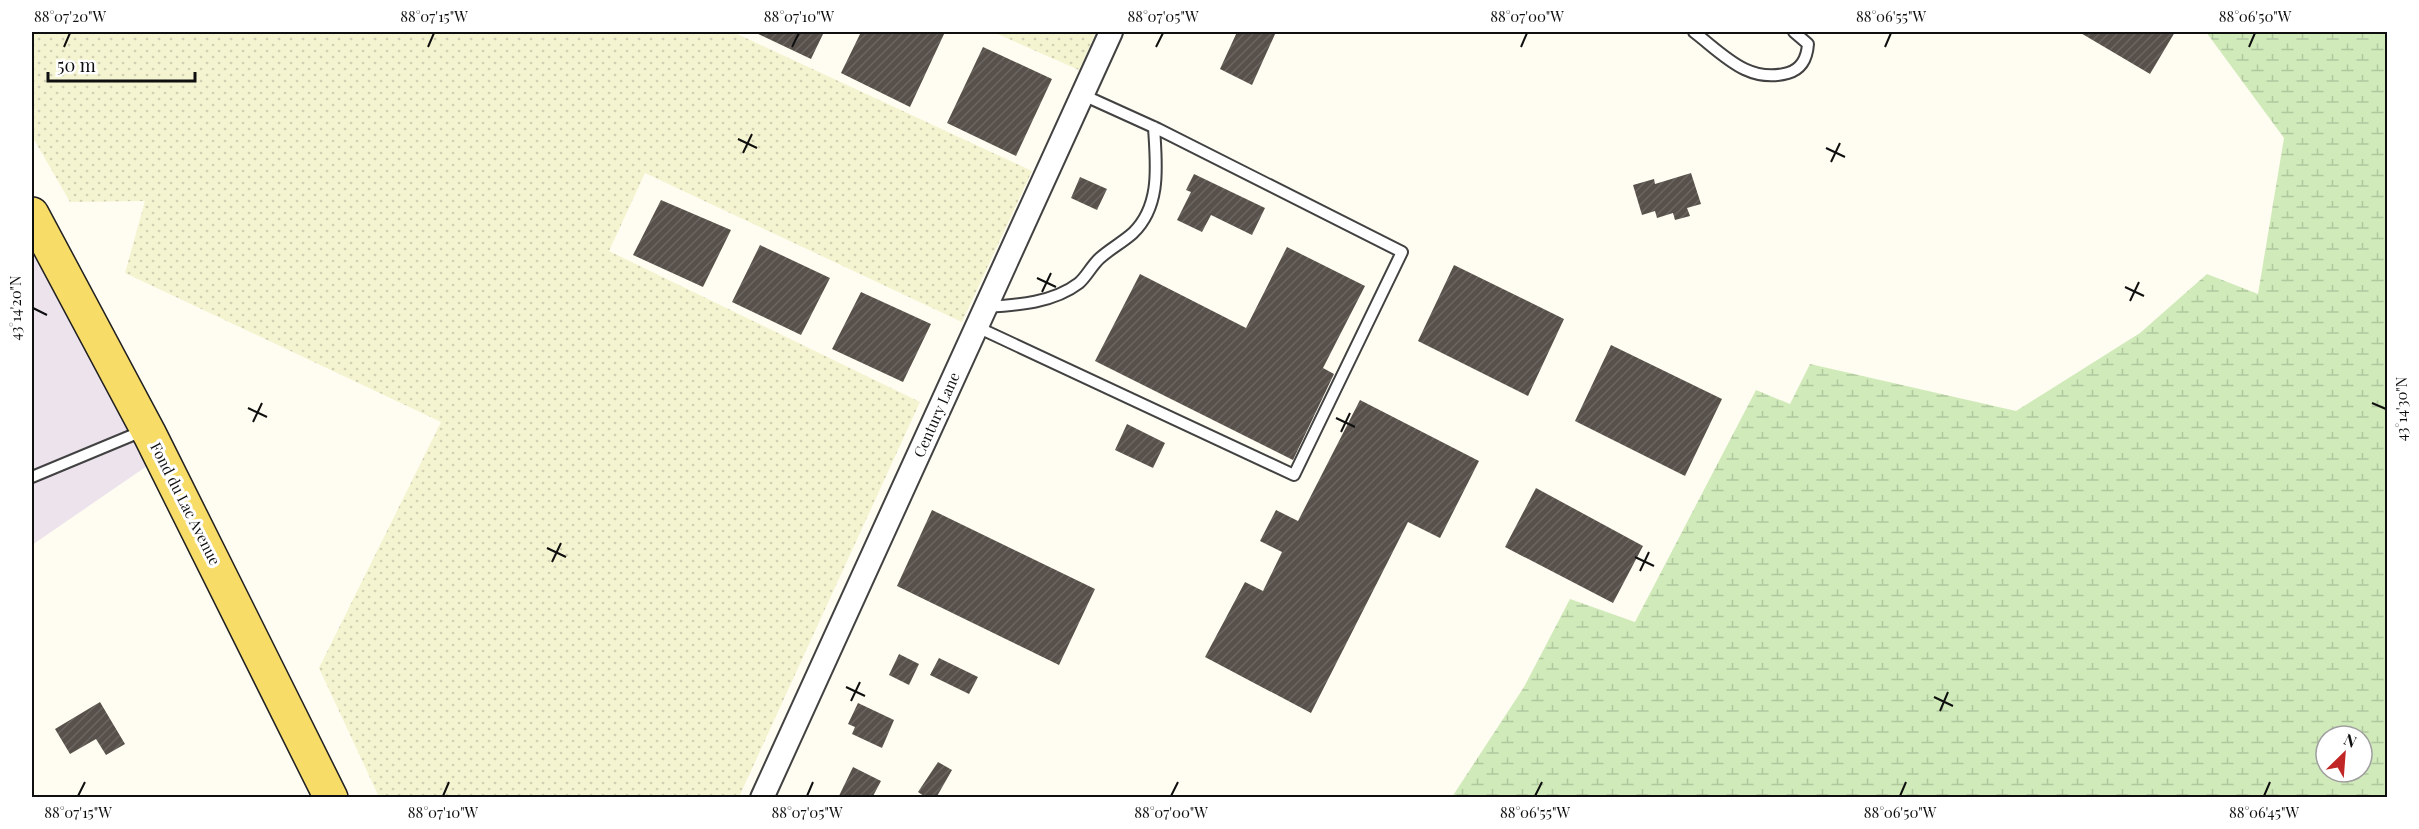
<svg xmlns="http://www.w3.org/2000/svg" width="2419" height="829" viewBox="0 0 2419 829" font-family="'Playfair Display',serif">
<defs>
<pattern id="farmland-dots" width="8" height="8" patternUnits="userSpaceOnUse" patternTransform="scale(1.5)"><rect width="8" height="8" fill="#f5f4d1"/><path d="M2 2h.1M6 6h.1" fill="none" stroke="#d1d0b2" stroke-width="1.8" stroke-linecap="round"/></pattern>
<pattern id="wetland-marsh" width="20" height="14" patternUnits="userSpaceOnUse" patternTransform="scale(1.5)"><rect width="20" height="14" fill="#d0eaba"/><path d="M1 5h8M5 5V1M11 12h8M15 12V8" fill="none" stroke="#b1c89f"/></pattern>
<pattern id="building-hatch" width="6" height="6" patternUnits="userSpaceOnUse" patternTransform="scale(1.5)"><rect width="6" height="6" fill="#58514b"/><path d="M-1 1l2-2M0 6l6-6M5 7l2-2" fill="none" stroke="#6b6561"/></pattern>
</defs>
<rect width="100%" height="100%" fill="#fffdf1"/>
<path fill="#ede3ed" d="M32,238l115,228 -115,79z"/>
<path fill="url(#farmland-dots)" d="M32,32h701l299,139 -70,151 -317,-149 -36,78 311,151 -181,395h-360l-60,-129 122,-246 -316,-149 20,-72 -75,1 -38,-66z
M993,32h103l-17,38z"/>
<path fill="url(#wetland-marsh)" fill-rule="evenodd" d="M2206,32h181v765h-935l72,-110 46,-88 65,23 121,-232 34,14 20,-40 206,47 124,-78 67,-59 51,20 26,-156zM2326,736h36v36h-36z"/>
<path fill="url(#building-hatch)" d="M754,32h70l-13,27z
M861,32h84l-35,75 -69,-34z
M1237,32h39l-24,53 -32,-16z
M2079,32h96l-25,42z
M983,47l69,32 -36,77 -69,-33z
M1691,173l10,31 -14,4 3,8 -15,4 -2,-7 -16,5 -2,-7 -13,4 -9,-30 21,-6 1,5z
M1194,174l71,34 -13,27 -41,-20 -9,17 -25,-12 14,-28 -5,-2z
M1080,177l27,12 -10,21 -26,-12z
M661,200l70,30 -28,57 -70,-32z
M760,245l70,33 -29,57 -69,-33z
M1287,247l78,39 -42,82 11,6 -41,86 -198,-99 45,-87 106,54z
M1454,265l110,54 -36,77 -110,-55z
M861,292l70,32 -28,58 -71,-33z
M1611,345l111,54 -37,77 -110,-55z
M1360,400l119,61 -39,77 -32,-16 -97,191 -106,-56 40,-75 18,9 19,-39 -22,-11 16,-31 22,11z
M1127,424l38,19 -12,25 -38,-18z
M1536,488l107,58 -30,57 -108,-56z
M932,510l163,79 -36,76 -162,-79z
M899,654l20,10 -10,21 -20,-10z
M939,658l39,19 -9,17 -39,-19z
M100,702l25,42 -19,11 -10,-16 -26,15 -15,-25z
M858,703l36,17 -12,28 -30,-14 3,-7 -7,-3z
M938,762l14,8 -16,28h-9l-9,-6z
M853,767l28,14 -9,17h-34z"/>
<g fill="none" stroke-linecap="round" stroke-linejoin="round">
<g stroke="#424242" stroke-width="14">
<path id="service" d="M1694,32c30,23 54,52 94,41 14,-4 19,-15 20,-29l-14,-12
M986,307c31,-2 67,-4 93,-24 8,-7 13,-18 21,-25 10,-9 23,-16 33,-25 29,-28 23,-70 21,-106
M977,327l317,148 108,-223 -244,-123 -75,-34
M32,477l113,-47"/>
</g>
<g stroke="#424242" stroke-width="26">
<path id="minor" d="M762,798l349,-766"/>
</g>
<g stroke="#202020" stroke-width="36">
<path id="primary" d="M32,214l118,221 181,363"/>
</g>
<use href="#service" stroke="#fff" stroke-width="10"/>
<use href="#minor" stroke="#fff" stroke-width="22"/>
<use href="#primary" stroke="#f8dc68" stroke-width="33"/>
</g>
<path fill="none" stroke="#0f0f0f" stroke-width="2" d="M64,47l6,-14M428,47l6,-14M792,47l7,-14M1156,47l7,-14M1521,47l6,-14M1885,47l6,-14M2249,47l6,-14M738,139l19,9M1826,148l19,9M743,153l9,-19M1831,162l9,-19M1037,278l19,9M2125,287l19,9M1042,292l9,-19M2130,301l9,-19M33,308l14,7M2372,403l14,6M248,408l19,9M1336,418l19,9M253,422l9,-19M1341,432l9,-19M547,548l19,9M1635,557l19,9M552,562l9,-19M1640,571l9,-19M846,687l19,9M1934,697l19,9M851,701l9,-19M1940,711l8,-19M78,796l7,-14M443,796l6,-14M807,796l6,-14M1171,796l7,-14M1535,796l7,-14M1900,796l6,-14M2264,796l6,-14"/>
<g text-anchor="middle" stroke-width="6" stroke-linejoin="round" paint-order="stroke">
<g font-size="15" fill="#0f0f0f" stroke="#fff">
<text transform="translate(937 415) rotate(-66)" y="5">Century Lane</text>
<text transform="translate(185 504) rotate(63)" y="5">Fond du Lac Avenue</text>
</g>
</g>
<rect width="2419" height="829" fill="none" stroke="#ffffff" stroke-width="66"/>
<g transform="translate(2344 754) rotate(25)"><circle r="28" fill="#ffffff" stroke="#9f9f9f" stroke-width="1.5"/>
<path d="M0-4.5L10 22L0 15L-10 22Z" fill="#c02626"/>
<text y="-9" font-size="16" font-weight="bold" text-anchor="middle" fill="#0f0f0f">N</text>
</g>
<path d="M48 72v9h147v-9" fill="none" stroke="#0f0f0f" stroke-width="3"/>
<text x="57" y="72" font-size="18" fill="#0f0f0f" stroke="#ffffff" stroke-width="4.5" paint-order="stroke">50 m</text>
<rect x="33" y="33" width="2353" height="763" fill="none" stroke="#0f0f0f" stroke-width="2"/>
<g font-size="15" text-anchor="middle" fill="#0f0f0f">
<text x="70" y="22">88°07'20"W</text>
<text x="434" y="22">88°07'15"W</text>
<text x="799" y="22">88°07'10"W</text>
<text x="1163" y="22">88°07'05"W</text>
<text x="1527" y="22">88°07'00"W</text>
<text x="1891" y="22">88°06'55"W</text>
<text x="2255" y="22">88°06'50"W</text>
<text transform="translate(16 308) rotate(-90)" y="5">43°14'20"N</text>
<text transform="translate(2402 409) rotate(-90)" y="5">43°14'30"N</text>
<text x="78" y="818">88°07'15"W</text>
<text x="443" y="818">88°07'10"W</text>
<text x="807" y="818">88°07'05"W</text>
<text x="1171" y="818">88°07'00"W</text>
<text x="1535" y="818">88°06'55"W</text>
<text x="1900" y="818">88°06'50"W</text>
<text x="2264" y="818">88°06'45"W</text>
</g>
</svg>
